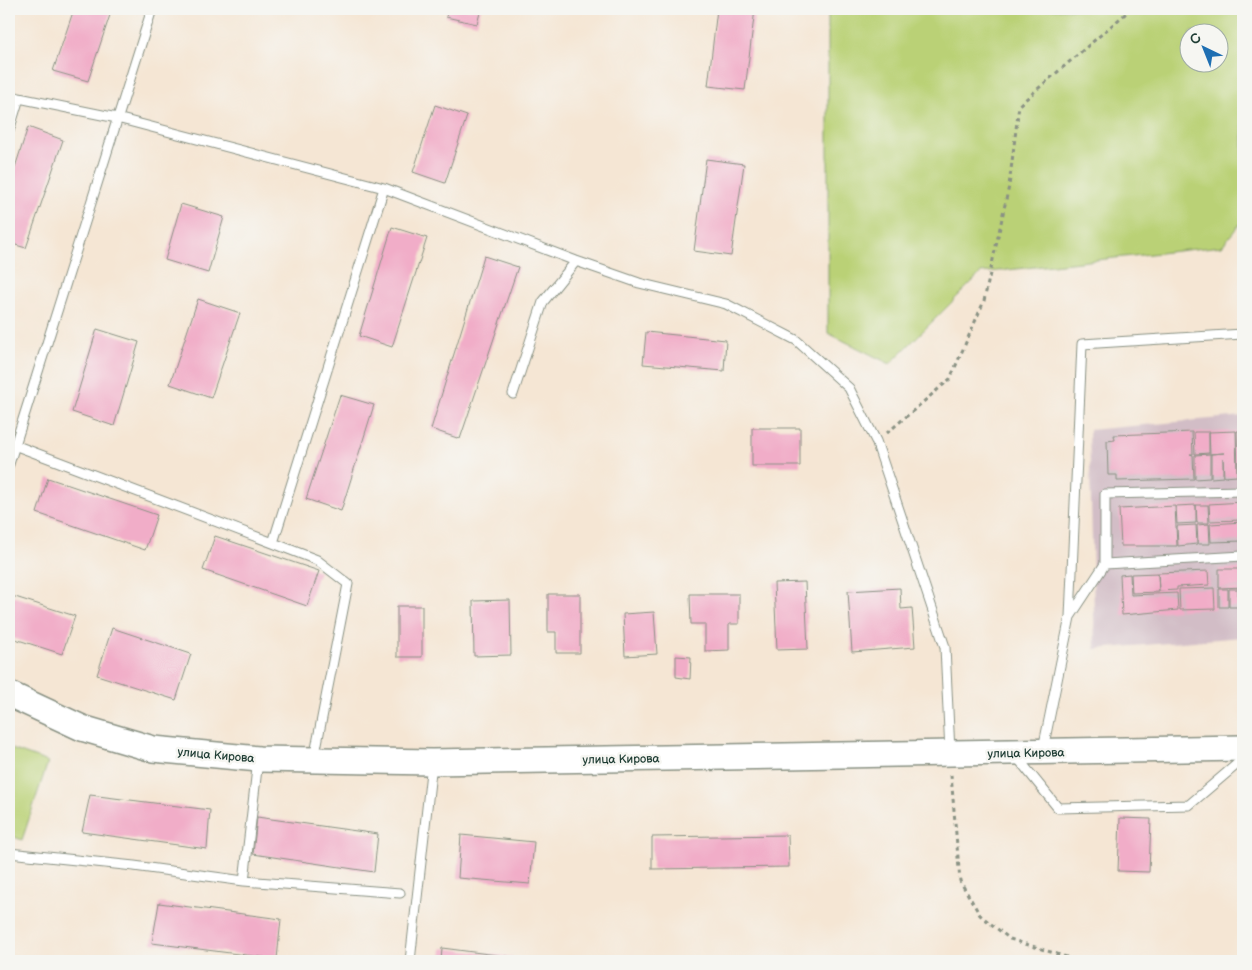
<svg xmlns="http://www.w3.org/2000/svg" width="1252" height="970" viewBox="0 0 1252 970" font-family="'Balsamiq Sans',sans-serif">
<rect width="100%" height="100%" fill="#f6f6f2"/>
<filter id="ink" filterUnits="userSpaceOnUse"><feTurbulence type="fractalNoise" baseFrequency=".02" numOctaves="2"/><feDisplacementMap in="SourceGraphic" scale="10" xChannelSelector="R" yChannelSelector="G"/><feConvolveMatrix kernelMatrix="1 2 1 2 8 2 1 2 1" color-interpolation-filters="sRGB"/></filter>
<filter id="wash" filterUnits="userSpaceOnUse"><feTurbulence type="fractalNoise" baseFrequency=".0096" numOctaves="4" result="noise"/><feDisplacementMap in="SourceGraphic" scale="20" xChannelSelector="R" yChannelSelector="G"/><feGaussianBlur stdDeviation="1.12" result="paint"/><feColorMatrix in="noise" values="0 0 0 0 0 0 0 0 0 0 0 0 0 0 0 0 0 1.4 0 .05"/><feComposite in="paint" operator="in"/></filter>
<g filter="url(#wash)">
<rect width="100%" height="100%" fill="#f5e6d4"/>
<path fill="#d2bdc6" d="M1243,416v221l-148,12 -6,-219z"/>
<path fill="#bad176" stroke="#6c8755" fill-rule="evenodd" d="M828,9h415v211l-21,26 -241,27 -91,91 -62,-31zM1190,32h30v30h-30z
M9,748l39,14 -26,78 -13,-5z"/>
<g id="blocks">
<path fill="#f1adc8" d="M74,9h38l-24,72 -35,-10z
M448,9h33l-4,15 -31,-7z
M717,9h38l-10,81 -37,-4z
M435,105l32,11 -22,67 -32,-11z
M28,127l35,13 -37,108 -17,-5v-57z
M706,159l38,5 -13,92 -37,-5z
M181,204l43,13 -16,56 -43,-13z
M392,227l35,11 -35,109 -33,-11z
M484,256l34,11 -58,172 -29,-10z
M198,299l42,14 -29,85 -41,-14z
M97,329l42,13 -25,84 -42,-14z
M646,332l80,8 -2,31 -81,-7z
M340,395l34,10 -33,106 -35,-12z
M752,428h48v38h-48z
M1236,431l1,45 -13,1 -1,-19v19l-12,1v-24l13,-1 -14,1 -1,-22z
M1237,431h6v45h-5z
M1192,432l1,22h-3l3,1 1,24 -77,2v-6h-9l-1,-34 8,-1 -1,-5z
M1194,432h15v21l-14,1z
M1210,454v24l-15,1v-24z
M48,478l109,37 -12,35 -108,-37z
M1243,502v18l-33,1 -1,-17z
M1196,505h12l1,18h-12z
M1196,505v18l-19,1 -1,-18z
M1175,506l2,40h-56l-2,-37z
M1243,522v19l-32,1 -1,-18z
M1209,524l1,20h-12l-1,-19z
M1196,525l1,19 -19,2 -1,-20z
M215,536l104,35 -12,35 -104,-36z
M1219,569h24v18l-24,1z
M1208,571l1,14 -32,2v3l-18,1 -1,-18z
M1158,573l1,19 -27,1 -1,-19z
M1130,574l1,21 46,-2 1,17 -56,5 -2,-40z
M805,582l3,67 -31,1 -3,-67z
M900,588l1,21 11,-1 3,39 -63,5 -4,-61z
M1214,588l1,21 -35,1 -1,-21z
M1219,589h9v18h-9z
M1229,589h9v18h-9z
M1239,589h4v18h-3z
M548,594h32v59h-24v-21h-8z
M690,594h49v30h-10v26l-24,1v-27h-14z
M9,595l66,21 -13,38 -53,-17z
M510,600l1,55 -37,1 -1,-55z
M397,606h25v51h-25z
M654,612l3,42 -32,2 -2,-42z
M112,628l79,26 -15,46 -79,-25z
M676,656l15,1 -1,22 -14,-2z
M90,795l120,15 -3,39 -125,-17z
M257,817l121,17 -4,38 -121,-18z
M1120,818l31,1 -2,53 -31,-1z
M461,835l73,7 -4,42 -72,-6z
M788,835l1,32 -137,2v-32z
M159,903l122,16 -4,40 -125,-16z
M442,948l70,9v4h-71z"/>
</g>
</g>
<g filter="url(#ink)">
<use href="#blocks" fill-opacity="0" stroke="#8a9284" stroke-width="1"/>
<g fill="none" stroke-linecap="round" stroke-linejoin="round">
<g stroke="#8a9284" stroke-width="11">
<path id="lane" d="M9,94l10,4 98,20 267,70 192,73 63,22 87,21 70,36 53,48 27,53 69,206 5,105
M9,131l10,-33
M513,394l30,-92 33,-41
M9,443l264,100
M9,464l143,-455
M1105,564v-70l138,-3
M1070,617l35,-53 138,-8
M1043,749l27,-132 12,-273 161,-10
M1016,756l42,52 131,-3 54,-46
M314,759l34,-175 -31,-24 -44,-17 111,-355
M9,853l125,13 110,15 156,12
M244,881l14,-121
M410,961l22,-198"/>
</g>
<g stroke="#8a9284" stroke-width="28">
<path id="secondary" d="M9,694l73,34 71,21 106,10 173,3 811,-14"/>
</g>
<path stroke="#8a9284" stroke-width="3" stroke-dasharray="4 4" stroke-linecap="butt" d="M887,433l63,-54 34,-78 25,-115 10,-81 112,-96
M951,775l9,106 20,34 30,24 69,22"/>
<use href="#lane" stroke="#fff" stroke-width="9"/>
<use href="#secondary" stroke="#fff" stroke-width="25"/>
</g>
</g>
<g text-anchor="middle" stroke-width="5" stroke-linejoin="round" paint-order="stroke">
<g font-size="12" fill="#1f3d34" stroke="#f6f6f2">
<text transform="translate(1026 753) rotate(-1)" y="4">улица Кирова</text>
<text transform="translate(216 755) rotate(5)" y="4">улица Кирова</text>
<text transform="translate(621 759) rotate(-1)" y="4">улица Кирова</text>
</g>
</g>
<rect width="1252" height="970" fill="none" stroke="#f6f6f2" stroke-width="30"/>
<g transform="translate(1204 48) rotate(317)"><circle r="24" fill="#f6f6f2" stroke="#a0aca6"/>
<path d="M0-4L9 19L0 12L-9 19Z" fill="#1f6fb2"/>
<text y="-8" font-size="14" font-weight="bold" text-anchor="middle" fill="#1f3d34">С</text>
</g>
</svg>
